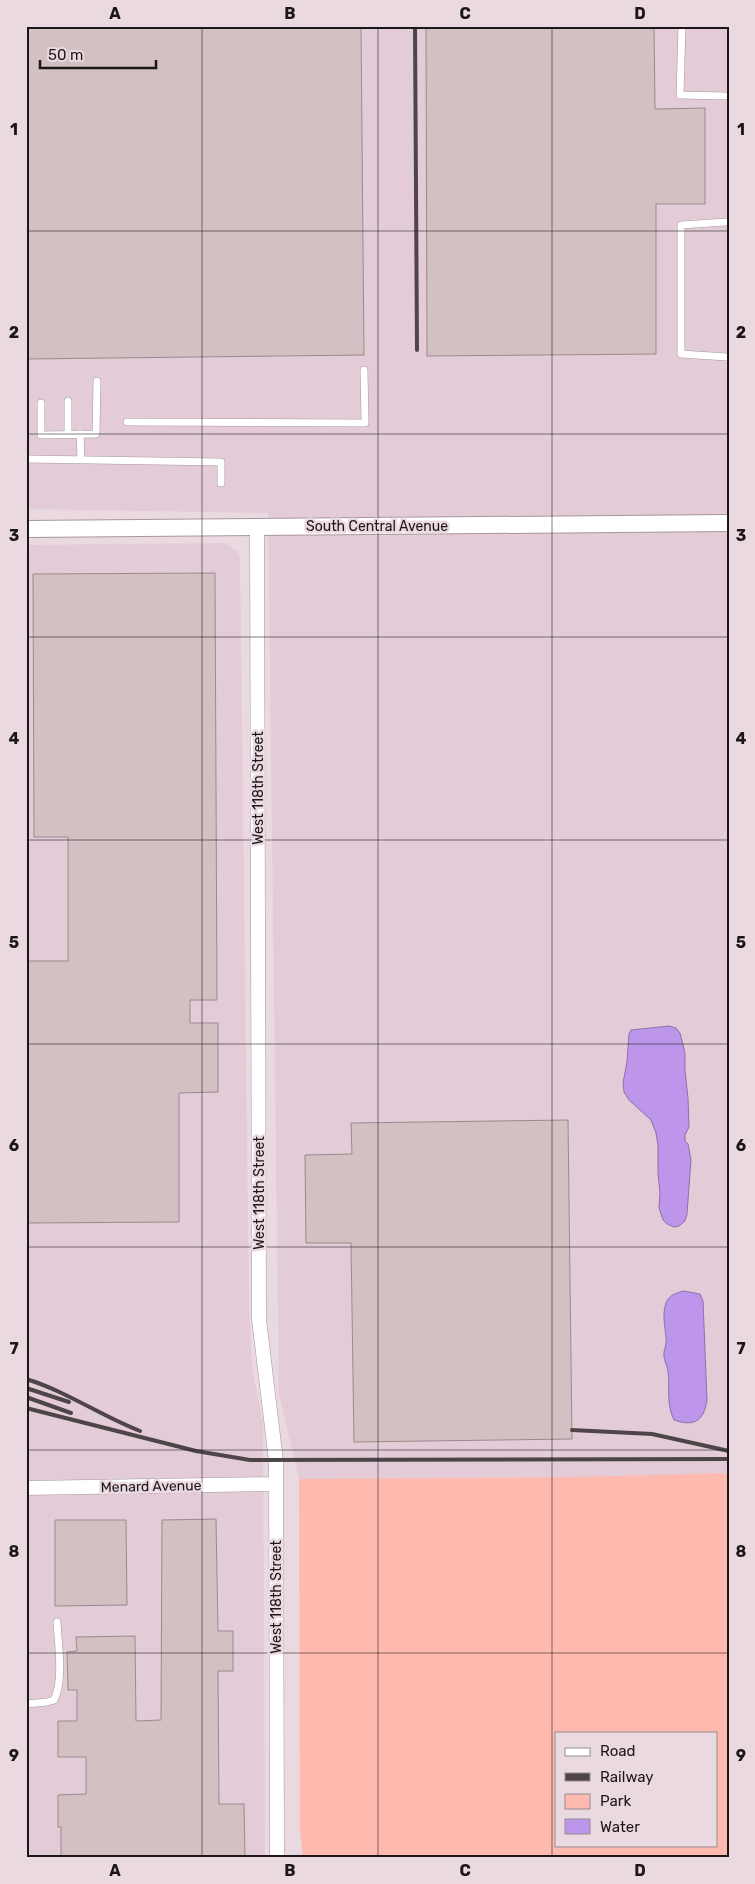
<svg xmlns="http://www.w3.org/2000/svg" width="755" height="1884" viewBox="0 0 755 1884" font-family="Rubik,sans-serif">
<rect width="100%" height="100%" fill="#ead9e1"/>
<path fill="#e3cbd7" d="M26,26h703v1450l-430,3 -20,-85 -11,-881 -242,-4z
M225,543l12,8 3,8 9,749 3,60 11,55 2,435h-239v-1313z"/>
<path fill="#febaaf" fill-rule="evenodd" d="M729,1473v385h-426l-3,-27 -1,-352 275,-2zM556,1733h160v112h-160z"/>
<path fill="#bd96eb" stroke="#8d70ac" d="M669,1026l7,2 4,5 5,20v18l3,27 1,29 -4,8v6l3,3 3,16 -4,54 -2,7 -6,5 -5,1 -7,-3 -4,-4 -4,-12 1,-15 -2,-20v-28l-2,-12 -5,-13 -22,-20 -5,-8 -1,-9 4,-21 2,-28 2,-4z
M684,1291l16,3 3,7 4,99c-3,21 -13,27 -33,20 -8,-16 -4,-32 -6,-49 -1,-6 -5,-12 -4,-19 1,-5 3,-9 2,-14 -1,-12 -4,-23 0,-35 3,-8 10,-10 18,-12z"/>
<path fill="#d2c0c2" stroke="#9b8a8c" d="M26,26h335l3,329 -338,4z
M426,26h228l1,83 50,-1v96h-49v150l-229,2z
M215,573l2,427h-27v23h28v69l-39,1v129l-153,1v-262h42v-124h-34l-1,-263z
M568,1120l4,319 -218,3 -3,-199h-45l-1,-88 47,-1 -1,-31z
M216,1519l2,112h15v40h-15l1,133h25l1,54h-184v-31h-3v-32l28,-1v-37h-28v-36h19v-31h-9l-1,-38 10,-1 -1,-14 59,-1 1,85 25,-1 1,-200z
M55,1520h71l1,85 -72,1z"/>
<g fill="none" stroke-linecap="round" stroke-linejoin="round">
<g stroke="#a6979e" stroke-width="8">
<path id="service" d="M682,26l-2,69 45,1
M726,222l-45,3v129l46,3
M68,401v33
M41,403v32l55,-1 1,-53
M127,422l238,1 -1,-53
M80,434l1,25
M26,459l195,3v21
M26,1704l21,-2 7,-2c10,-19 4,-57 3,-78"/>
</g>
<g stroke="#a6979e" stroke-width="15">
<path id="minor" d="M257,527l2,792 17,142 1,397
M26,1488l250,-4"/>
</g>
<g stroke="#a6979e" stroke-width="18">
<path id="tertiary" d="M26,529l703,-6"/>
</g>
<use href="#service" stroke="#fff" stroke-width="7"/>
<use href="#minor" stroke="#fff" stroke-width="14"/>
<use href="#tertiary" stroke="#fff" stroke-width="16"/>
<path stroke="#4e4549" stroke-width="4" d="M415,26l2,324
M26,1379c40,12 75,37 114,52
M26,1388l43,14
M26,1397l45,16
M26,1408l170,43 54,9 479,-1
M572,1430l80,4 77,17"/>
</g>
<path fill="none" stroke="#1c1619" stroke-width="1" stroke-opacity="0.55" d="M202,26v1832M378,26v1832M552,26v1832M26,231h703M26,434h703M26,637h703M26,840h703M26,1044h703M26,1247h703M26,1450h703M26,1653h703"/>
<g text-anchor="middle" stroke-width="5" stroke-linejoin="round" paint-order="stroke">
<g font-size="14" fill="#1c1619" stroke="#ead9e1">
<text x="377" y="531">South Central Avenue</text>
<text transform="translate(258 788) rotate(-90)" y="5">West 118th Street</text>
<text transform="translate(259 1193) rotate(-90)" y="5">West 118th Street</text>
<text transform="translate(151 1486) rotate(-1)" y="5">Menard Avenue</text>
<text transform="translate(276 1597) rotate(-90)" y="5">West 118th Street</text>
</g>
</g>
<rect width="755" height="1884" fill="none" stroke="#ead9e1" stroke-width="55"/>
<rect x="555" y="1732" width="162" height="115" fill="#ead9e1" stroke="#988b91"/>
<rect x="565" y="1748" width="25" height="8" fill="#ffffff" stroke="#988b91"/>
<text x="600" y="1756" font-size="15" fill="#1c1619">Road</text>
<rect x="565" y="1773" width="25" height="8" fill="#4e4549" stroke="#988b91"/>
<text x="600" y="1782" font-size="15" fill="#1c1619">Railway</text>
<rect x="565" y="1794" width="25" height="15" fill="#febaaf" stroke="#988b91"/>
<text x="600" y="1806" font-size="15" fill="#1c1619">Park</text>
<rect x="565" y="1819" width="25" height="15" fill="#bd96eb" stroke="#988b91"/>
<text x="600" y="1832" font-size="15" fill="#1c1619">Water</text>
<path d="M40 60v8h116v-8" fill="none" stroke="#1c1619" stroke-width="2.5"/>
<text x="48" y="60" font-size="15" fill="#1c1619" stroke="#ead9e1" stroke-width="4" paint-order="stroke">50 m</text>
<rect x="28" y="28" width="700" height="1828" fill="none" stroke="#1c1619" stroke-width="2"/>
<g font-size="16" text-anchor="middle" font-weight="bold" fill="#1c1619">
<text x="115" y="19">A</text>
<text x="290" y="19">B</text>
<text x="465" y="19">C</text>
<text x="640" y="19">D</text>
<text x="14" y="135">1</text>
<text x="741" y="135">1</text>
<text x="14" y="338">2</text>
<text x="741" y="338">2</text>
<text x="14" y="541">3</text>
<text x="741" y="541">3</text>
<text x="14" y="744">4</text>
<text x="741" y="744">4</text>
<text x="14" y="948">5</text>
<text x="741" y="948">5</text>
<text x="14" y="1151">6</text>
<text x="741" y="1151">6</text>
<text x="14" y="1354">7</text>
<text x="741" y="1354">7</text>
<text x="14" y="1557">8</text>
<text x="741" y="1557">8</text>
<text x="14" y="1761">9</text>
<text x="741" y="1761">9</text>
<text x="115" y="1876">A</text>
<text x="290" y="1876">B</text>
<text x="465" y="1876">C</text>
<text x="640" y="1876">D</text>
</g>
</svg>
